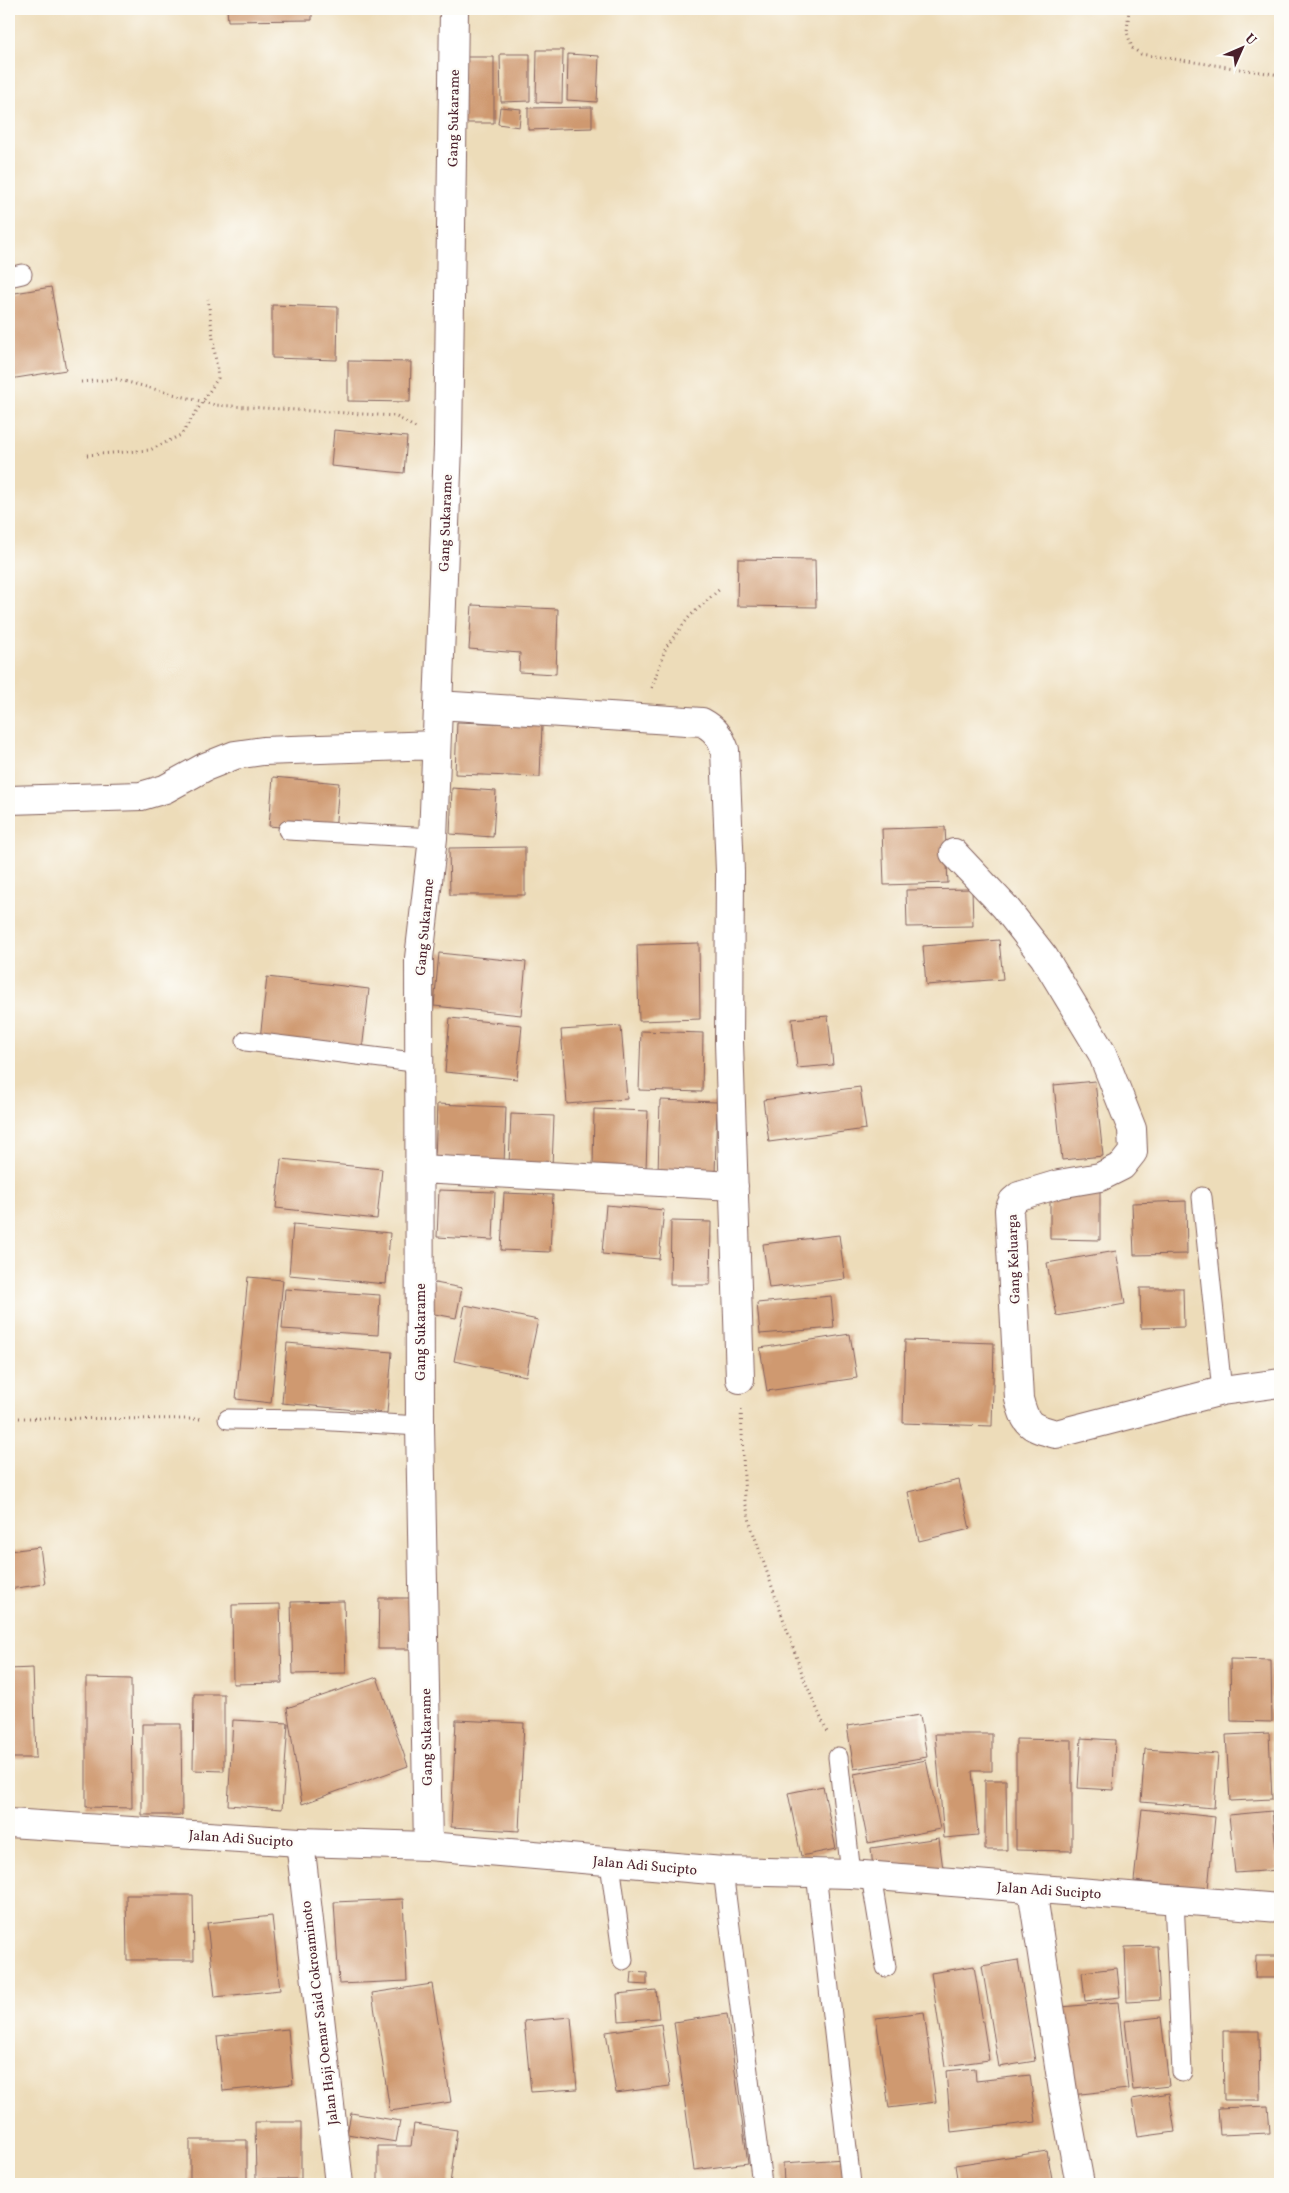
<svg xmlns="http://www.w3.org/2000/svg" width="1289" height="2193" viewBox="0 0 1289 2193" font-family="Vollkorn,serif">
<rect width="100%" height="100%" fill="#fdfcf7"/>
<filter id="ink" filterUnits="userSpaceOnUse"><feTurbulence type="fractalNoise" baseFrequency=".02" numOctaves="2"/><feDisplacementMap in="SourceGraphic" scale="10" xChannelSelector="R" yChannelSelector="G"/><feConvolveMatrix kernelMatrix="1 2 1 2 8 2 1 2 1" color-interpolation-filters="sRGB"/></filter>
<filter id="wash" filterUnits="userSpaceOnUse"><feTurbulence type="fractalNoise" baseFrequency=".0096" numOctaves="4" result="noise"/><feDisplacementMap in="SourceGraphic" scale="20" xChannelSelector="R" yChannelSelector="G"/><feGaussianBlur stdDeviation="1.12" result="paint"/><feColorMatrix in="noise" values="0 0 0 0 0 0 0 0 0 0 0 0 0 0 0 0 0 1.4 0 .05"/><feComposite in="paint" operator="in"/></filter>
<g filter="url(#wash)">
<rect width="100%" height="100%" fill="#eddcb9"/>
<g id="blocks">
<path fill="#cf996f" d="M227,9h85v11l-84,1z
M537,50h26l-1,53 -26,-1z
M500,54h30v47l-29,1z
M568,54l31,2 -2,46 -30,-2z
M463,57h31v66h-31z
M500,107l21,2 -2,18 -21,-3z
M592,107v21l-64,2v-22z
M51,287l15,83 -56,9 -1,-85z
M272,305l66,2 -1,53 -65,-2z
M348,361l63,1 -1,40 -62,-1z
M334,430l73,7 -3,36 -73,-7z
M738,559l77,1 1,47 -79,-1z
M472,605l86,4 -2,65 -37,-2 1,-19 -51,-4z
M457,722l85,3 -2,52 -85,-3z
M273,777l66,6 -4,49 -66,-6z
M452,788l44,3 -3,46 -43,-3z
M945,827l3,56 -64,2 -2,-56z
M525,847v48h-75l-1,-47z
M972,889l1,37 -66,1 -1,-37z
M999,940l4,39 -77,6 -3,-39z
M699,943l1,76 -61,2 -2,-76z
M439,953l87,9 -5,53 -87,-9z
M267,977l102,12 -7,62 -102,-12z
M828,1016l5,49 -36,3 -5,-49z
M450,1018l72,7 -5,54 -72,-7z
M621,1026l6,73 -60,5 -6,-74z
M641,1031l62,2 -1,59 -63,-2z
M1095,1081l8,75 -41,4 -8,-75z
M860,1087l6,42 -97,13 -6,-42z
M660,1100l57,2 -2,73 -57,-2z
M437,1104l69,3 -2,57 -69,-3z
M594,1109l54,2 -2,58 -53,-2z
M511,1114l43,2 -2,50 -43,-2z
M281,1159l101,10 -5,50 -101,-11z
M1050,1188l50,1v51l-50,-1z
M439,1190l56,2 -2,48 -56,-3z
M504,1193l49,2 -3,57 -49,-2z
M1186,1201l1,53 -53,1 -2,-52z
M606,1205l58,5 -5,49 -57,-5z
M671,1221l40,1 -1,63h-40z
M293,1224l97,9 -4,51 -97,-9z
M839,1235l6,44 -76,9 -6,-44z
M1116,1251l9,53 -68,12 -10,-53z
M248,1277l35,3 -12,123 -35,-4z
M430,1282l32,6 -6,30 -32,-6z
M1140,1288h43l1,39 -43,1z
M285,1289l95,6 -2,40 -96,-6z
M831,1296l3,32 -74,6 -3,-31z
M465,1305l73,15 -12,56 -72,-15z
M850,1334l7,44 -90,13 -7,-43z
M905,1340l89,3 -2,83 -89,-3z
M287,1343l105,9 -5,61 -105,-10z
M959,1480l11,49 -51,12 -11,-49z
M40,1547l5,37 -36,5v-38z
M379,1598h31l-1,51h-31z
M344,1601l2,72 -53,1 -2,-72z
M280,1604l2,79 -49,1 -1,-79z
M1230,1659l41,1 1,62 -41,-1z
M33,1668l3,90h-27v-89z
M377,1677l31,89 -106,38 -15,-96z
M86,1678l45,1 1,129 -46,-1z
M194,1694h30v77l-31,-1z
M920,1715l7,42 -73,12 -7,-43z
M233,1720l55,3 -6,86 -54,-4z
M456,1720l68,3 -5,108 -68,-4z
M142,1724h39l1,91h-40z
M1269,1733l3,66 -42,2 -4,-66z
M935,1734h57v37h-20l6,64 -34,3z
M1081,1738l34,2 -2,50 -35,-2z
M1016,1739l56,1v111l-56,-1z
M1145,1749l73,5 -4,54 -73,-6z
M926,1760l14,69 -72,14 -14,-69z
M985,1780h21l1,70h-22z
M823,1786l13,63 -35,7 -13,-63z
M1142,1809l73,8 -7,72 -74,-8z
M1272,1811l6,59 -43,3 -6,-58z
M939,1838l5,39 -71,-9 -2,-20z
M126,1895h67l1,65h-67z
M403,1899l4,82 -68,3 -5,-82z
M272,1916l8,74 -65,7 -8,-74z
M1157,1946l3,54 -33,2 -2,-55z
M1256,1956h24v22h-25z
M1018,1960l17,101 -36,6 -17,-101z
M974,1966l15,94 -44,6 -14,-93z
M1117,1968l3,29 -35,4 -3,-29z
M632,1972l15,1v12l-16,-1z
M432,1984l19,118 -61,9 -18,-118z
M656,1990l3,28 -40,3 -2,-27z
M1118,2002l10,87 -57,6 -10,-88z
M924,2012l12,90 -47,6 -13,-90z
M727,2014l21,149 -54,7 -20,-148z
M571,2017l6,72 -46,3 -7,-71z
M1161,2017l8,69 -36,4 -8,-69z
M661,2024l9,62 -54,7 -10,-61z
M288,2029l5,55 -70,7 -6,-55z
M1223,2031h36l1,69h-36z
M975,2068l1,13 54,-6 6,47 -85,10 -5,-61z
M1169,2093l6,39 -37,5 -6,-38z
M1268,2106l2,27 -50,2 -2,-27z
M351,2113l49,8 -4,21 -49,-8z
M255,2122h46v57h-45z
M414,2124l43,6 -7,54h-72v-38h33z
M190,2140h57v44h-57z
M1047,2151l6,33h-95l-3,-19z
M844,2159l2,25h-62l-1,-21z"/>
</g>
</g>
<g filter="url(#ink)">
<use href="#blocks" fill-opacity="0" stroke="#83615d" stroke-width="1"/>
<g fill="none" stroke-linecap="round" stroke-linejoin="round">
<g stroke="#83615d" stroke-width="21">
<path id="lane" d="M9,277l13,-3
M288,830l145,8
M246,1041l175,22
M1202,1197l20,194
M228,1419l87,1 105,6
M838,1757l13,117
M610,1863l13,97
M723,1871l39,313
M816,1873l35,311
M871,1876l15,91
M1174,1900l8,172"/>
</g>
<g stroke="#83615d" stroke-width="30">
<path id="street" d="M438,705l264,17c13,7 18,14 23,28l5,121 -1,172 11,336
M9,800l132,-4 24,-7 40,-22 30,-12 28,-4 173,-6
M954,853l51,54 39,50 58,96 30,76 1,23 -11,14 -22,11 -41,7 -40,12 -6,5 -4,9 10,189c7,27 11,28 37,35l166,-43 58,-8
M421,1169l313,17
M300,1842l39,342
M428,1846l-8,-420 -1,-468 14,-120 15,-392 6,-437
M1032,1889l32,209 16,86"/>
</g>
<g stroke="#83615d" stroke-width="30">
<path id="secondary" d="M9,1823l291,19 128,4 295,25 128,3 429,34"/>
</g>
<path stroke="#83615d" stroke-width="3" stroke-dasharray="1 4" stroke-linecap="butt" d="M1129,9l-2,23 5,16 9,6 139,21
M81,382l35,-3 99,26 180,11 21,12
M87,455l63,-5 31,-15 37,-57 -10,-79
M652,688l14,-41 24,-31 31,-28
M741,1410l4,91 6,25 53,153 23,53
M9,1418l192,1"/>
<use href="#lane" stroke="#fff" stroke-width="19"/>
<use href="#street" stroke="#fff" stroke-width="28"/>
<use href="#secondary" stroke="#fff" stroke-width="28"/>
</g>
</g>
<g text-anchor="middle" stroke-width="4.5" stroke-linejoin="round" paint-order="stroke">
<g font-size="14" fill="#4a1f2b" stroke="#fdfcf7">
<text transform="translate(453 118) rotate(-89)" y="5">Gang Sukarame</text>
<text transform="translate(445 523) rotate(-88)" y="5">Gang Sukarame</text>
<text transform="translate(424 927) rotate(-85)" y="5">Gang Sukarame</text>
<text transform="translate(1013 1259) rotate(-92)" y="5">Gang Keluarga</text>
<text transform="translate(420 1332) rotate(-90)" y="5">Gang Sukarame</text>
<text transform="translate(426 1737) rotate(-91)" y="5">Gang Sukarame</text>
<text transform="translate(241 1838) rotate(4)" y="5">Jalan Adi Sucipto</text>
<text transform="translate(645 1865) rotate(5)" y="5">Jalan Adi Sucipto</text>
<text transform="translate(1049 1890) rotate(4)" y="5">Jalan Adi Sucipto</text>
<text transform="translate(319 2013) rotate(-97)" y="5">Jalan Haji Oemar Said Cokroaminoto</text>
</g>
</g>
<rect width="1289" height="2193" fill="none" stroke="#fdfcf7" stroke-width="30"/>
<g transform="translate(1242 48) rotate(45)" stroke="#fdfcf7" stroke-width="4" paint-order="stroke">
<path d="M0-4L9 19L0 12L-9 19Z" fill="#4a1f2b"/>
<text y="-8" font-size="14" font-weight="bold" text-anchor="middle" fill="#4a1f2b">U</text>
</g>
</svg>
